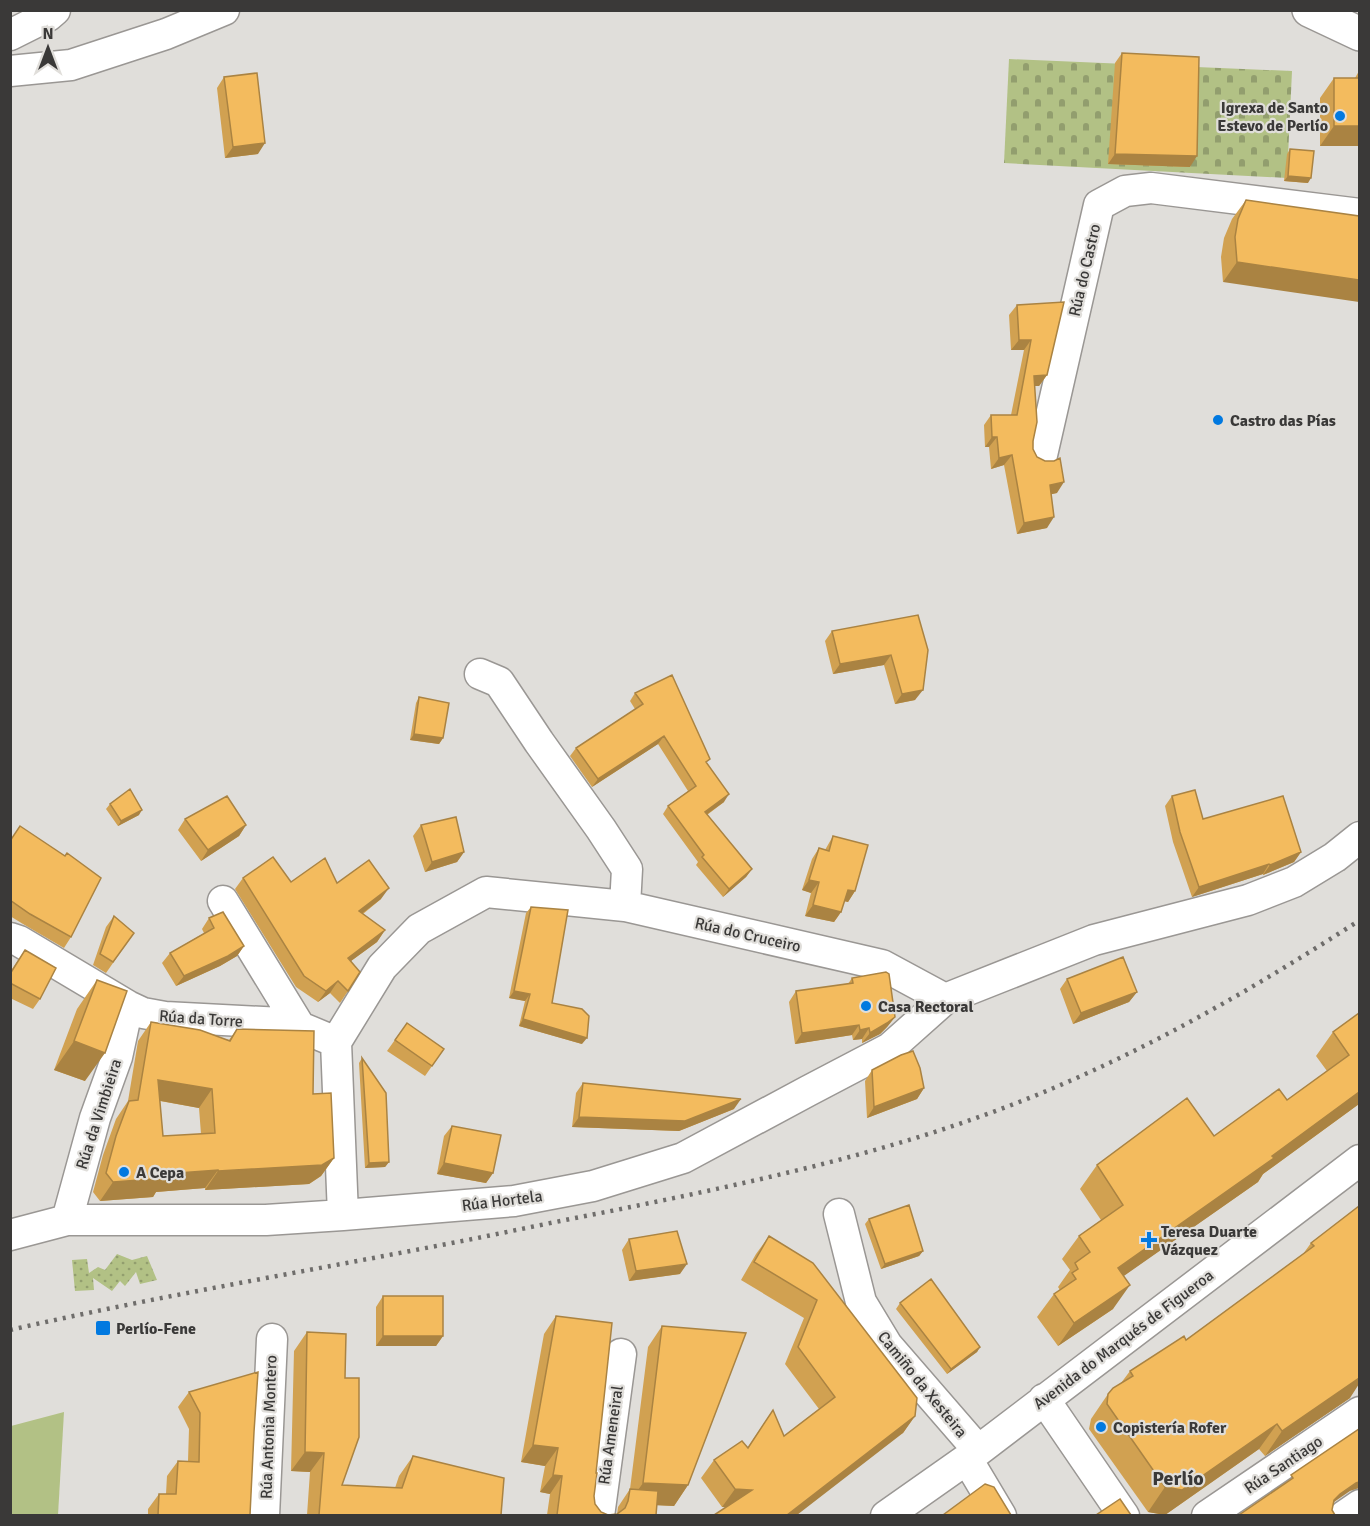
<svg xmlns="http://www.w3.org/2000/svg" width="1370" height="1526" viewBox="0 0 1370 1526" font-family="Signika,sans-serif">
<defs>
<pattern id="cemetery-stones" width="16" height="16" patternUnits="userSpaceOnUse" patternTransform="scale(1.5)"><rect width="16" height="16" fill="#b2c185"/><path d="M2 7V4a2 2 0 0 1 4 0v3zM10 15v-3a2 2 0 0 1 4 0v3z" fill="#929e6e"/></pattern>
<pattern id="park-dots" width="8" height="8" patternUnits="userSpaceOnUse" patternTransform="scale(1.5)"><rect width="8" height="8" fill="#b2c185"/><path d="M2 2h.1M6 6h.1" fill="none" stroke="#929e6e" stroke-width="1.8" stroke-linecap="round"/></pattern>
</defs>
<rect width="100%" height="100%" fill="#e0deda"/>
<path fill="#b2c185" d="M64,1412l-6,103h-47v-89z"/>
<path fill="url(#cemetery-stones)" d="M1009,59l283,12 -5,107 -283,-15z"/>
<path fill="url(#park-dots)" d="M117,1254l15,6 15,-4 10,24 -17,4 -4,-12 -11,14 -5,-5 -8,10 -19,-13 1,12 -19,1 -3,-31 15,-1 2,14 9,-6 7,3z"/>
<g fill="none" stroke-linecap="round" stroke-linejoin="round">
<g stroke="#9a9794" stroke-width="33">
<path id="minor" d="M10,35l38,-19 7,-6
M10,71l61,-6 95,-31 58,-24
M1042,455l57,-250 26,-14 26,-3 209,26
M480,674l19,8 40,60 62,87 26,40 -2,37
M223,901l77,126
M10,938l9,3 109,65 15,7 22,4 117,6 18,4 36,15
M839,1214l22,88 26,43 91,105
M343,1215l-7,-173 46,-75 37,-38 67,-37 139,14 257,59 63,34
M67,1220l28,-102 22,-61 11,-51
M10,1235l57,-15h199l77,-5 171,-14 79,-15 90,-28 125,-67 82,-43 55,-49 149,-59 154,-40 46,-18 41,-25 25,-20
M1044,1399l80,117
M967,1459l34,57
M264,1516l8,-177
M599,1516l22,-162
M886,1516l81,-57 393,-299
M1207,1516l153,-104
M1344,1516l16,-11"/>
</g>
<g stroke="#9a9794" stroke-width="36">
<path id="highway" d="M1309,10l51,24"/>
</g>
<use href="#minor" stroke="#fff" stroke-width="30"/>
<use href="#highway" stroke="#fff" stroke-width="33"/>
<path stroke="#6f6d6b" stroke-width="4.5" stroke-dasharray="3 6" stroke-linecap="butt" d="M10,1330c140,-32 281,-56 421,-83 59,-11 117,-24 175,-35 138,-28 276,-57 408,-108 122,-47 236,-113 346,-184"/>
</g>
<path fill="#d1a151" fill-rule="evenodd" d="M1122,53l68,114 -82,-3 7,-101z
M1359,71v75h-39v-48l14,-20h21z
M224,77l34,77 -33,4 -8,-70z
M1290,149l18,34 -24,-2 3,-27z
M1246,200l113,16 -136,66 -2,-25 3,-19 8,-19z
M1017,305l30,70 -8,11h-4l-2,63 24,44 -6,1 -4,34 -30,6 -13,-69 -13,4 -2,-22h-4l-1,-22 7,-10h20l13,-65h-13l-2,-35z
M832,631l96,19 -13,50 -20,4 -11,-39 -51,9 -8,-33z
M635,693l72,71 17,38 -17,13 45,54 -6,8 -23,20 -27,-32 2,-3 -35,-48 5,-8 20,-15 -30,-47 -66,43 -22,-31 6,-8 59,-39 -5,-8z
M419,697l24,41 -4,6 -29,-4 6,-37z
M1172,796l31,23 98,33 -7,10 -31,13v-1l-71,23 -19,-55 -8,-36z
M110,804l29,11 -21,11 -12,-17z
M185,819l61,6 -7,11 -38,25 -23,-31z
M421,825l43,27 -7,10 -32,10 -12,-36z
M833,836l22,55 -7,11 -4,-1 -3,11 -7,10 -29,-6 6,-23 -9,-3 10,-31 7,-11 6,2z
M10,840l61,97 -7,11 -41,-24 -13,-8z
M243,878l48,4 46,1 44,16 -18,15 22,16 -8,12 -26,19 -3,30 -8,12 -10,-10 -12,9 -22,-15 -61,-98z
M531,907l21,96 30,41 -63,-18 6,-25 -16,-3 17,-85z
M114,916l20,17 -28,40 -13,-8 13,-38z
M209,918l35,28 -7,10 -17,10 -44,20 -14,-23 8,-10 34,-20 -2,-4z
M25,950l15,49 -7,10 -23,-11v-26z
M852,978l43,39 -8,10 -7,7 -18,9v-4l-9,1 -1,-5 -57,9 -6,-42 7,-11 52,-7z
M1067,979l70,13 -8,10 -56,22 -13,-35z
M97,980l-12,101 -31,-11 23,-61z
M1359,1013v91l-96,70 -5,8 -135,94 -10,33 -55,37 -21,-29 17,-23 6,-4 -2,-3 12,-17 -8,-11 17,-23 22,-16 -21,-31 17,-24 117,-29 73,-36 40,-29 -11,-15 17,-24z
M151,1022l78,18 8,-11 76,65 21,64 -13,18 -12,8 -104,6v-2l-49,4 -3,5 -53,4 -7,-9 10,-37 13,-36 12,-18 10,-60zM160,1101l39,7 2,26 -38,2z
M407,1023l37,26 -19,27 -38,-25z
M362,1058l27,104 -4,5 -20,1 -6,-105z
M872,1070l52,18 -7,11 -50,19 -2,-37z
M583,1083l151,26 -55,22 -107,-4 4,-34z
M452,1126l41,47 -7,10 -49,-9 7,-38z
M1359,1206l-9,192 -85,58 -6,-7 -94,66 -17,-3 -59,-83 2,-10 17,-25 13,-11 9,-12 56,-31 117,-86 8,-11z
M869,1219l54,32 -4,5 -38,13 -16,-45z
M769,1236l146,180 -12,17 -177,74h-4l-21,-29 13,-18 34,-13 25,-37 11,26 35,-27 -34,-45 19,-46 -63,-38 15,-26z
M629,1239l51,35 -51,7 -7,-31z
M383,1296l60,40 -7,10h-60v-39z
M900,1303l80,44 -3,5 -30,22 -51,-65z
M556,1316l40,157 -2,23 1,8 6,8 7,3h9l1,-8 12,-18 18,-142 14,-21 26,159 -14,21 -17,-1 -1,10h-109l3,-21 -10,-2 5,-26 -24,-4 23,-128z
M307,1332l35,153 53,3 4,-12 14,-20 88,59h-194l3,-43 -19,-1 3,-120z
M189,1392l65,40 -4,83h-102v-6l11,-15h7l1,-18 11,-15h10l1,-32 -11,-22z"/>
<path fill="#aa8342" d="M1334,126h25v20h-39z
M265,143l-7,11 -33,4 8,-11z
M1115,154l82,2 -7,11 -82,-3z
M1288,176l23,2 -3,5 -24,-2z
M1237,262l122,18v22l-136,-20z
M1019,340h12l-7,10h-13z
M1047,375l-8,11h-12l7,-10z
M992,437h5l-8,10h-4z
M1012,455l-8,10 -13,4 8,-11z
M1064,482l-7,11 -14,3 7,-11z
M1054,517l-7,11 -30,6 7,-11z
M891,655l-7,10 -51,9 7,-10z
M923,690l-8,10 -20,4 7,-10z
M414,734l29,4 -4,6 -29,-4z
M664,736l-6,8 -66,43 6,-8z
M729,794l-5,8 -25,18 6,-8z
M142,810l-3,5 -21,11 3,-5z
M246,825l-7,11 -38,25 7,-11z
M464,852l-7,10 -32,10 7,-10z
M1301,852l-7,10 -31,13 7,-10z
M1269,864l-6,10 -71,23 7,-10z
M752,869l-6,8 -23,20 6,-8z
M809,880l10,2 -8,11 -9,-3z
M389,888l-8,11 -30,23 8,-11z
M848,890l7,1 -7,11 -8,-2z
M813,905l28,7 -7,10 -29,-6z
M385,930l-8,12 -37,27 8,-11z
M244,946l-7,10 -17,10 -44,20 8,-10z
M338,981l-8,12 -12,9 8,-11z
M514,991l16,3 -5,7 -16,-3z
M1137,992l-8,10 -56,22 8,-11z
M895,1017l-8,10 -7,7 -18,9 8,-10z
M523,1019l64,19 -5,6 -63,-18z
M859,1025l-7,10 -57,9 7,-11z
M869,1028l-7,11 -9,1 7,-10z
M74,1041l31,12 -20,28 -31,-11z
M158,1080l54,9 -13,19 -54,-10z
M924,1088l-7,11 -50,19 7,-11z
M1359,1092v12l-96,70 -5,8 -157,110 17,-24z
M741,1099l-7,10 -55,22 -107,-4 7,-10z
M334,1158l-13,18 -12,8 -104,6 13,-19z
M389,1162l-4,5 -20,1 4,-5z
M444,1163l49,10 -7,10 -49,-9z
M218,1170l-13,18 -49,4 -3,5 -53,4 13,-19 52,-8z
M923,1251l-4,5 -38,13 4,-5z
M687,1264l-7,10 -51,7 7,-10z
M1130,1285l-17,24 -55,37 16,-23z
M383,1336h60l-7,10h-60z
M980,1347l-3,5 -30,22 4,-5z
M1359,1378v6l-9,14 -85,58 17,-25z
M915,1416l-12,17 -106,82h-10z
M1277,1424l-18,25 -94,66 -17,-3 17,-25z
M533,1445l25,3 -13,18 -24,-4z
M305,1452l19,1 -14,19 -19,-1z
M553,1475l9,1 -12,18 -10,-2z
M1359,1482v6l-9,3 -16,11v-2l6,-6 16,-11z
M643,1483l45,2 -14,21 -46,-2z
M735,1489l17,1 -12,18 -18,-1z"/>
<path fill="#f3bb5e" stroke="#aa8342" stroke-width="1.5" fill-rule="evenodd" d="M1122,53l77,4 -2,99 -82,-2z
M257,73l8,70 -32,4 -9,-70z
M1334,78h25v48h-25z
M1290,149l24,2 -3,27 -23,-2z
M1246,200l113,16v64l-122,-18 -2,-25 3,-18z
M1064,302l-17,73 -13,1 3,46 -4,19v8l4,8 8,4h9l6,-3 4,24 -14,3 4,32 -30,6 -12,-68 -13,3 -2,-21h-5l-1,-22h26l14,-75h-12l-2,-35z
M918,615l10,35 -5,40 -21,4 -11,-39 -51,9 -8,-33z
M672,675l38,84 -4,3 23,32 -24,18 47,57 -23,20 -27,-32 2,-2 -36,-49 28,-20 -32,-50 -66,43 -22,-31 67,-44 -8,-11z
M419,697l30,6 -6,35 -29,-4z
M130,789l12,21 -21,11 -11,-17z
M1195,790l8,29 80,-23 18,56 -31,13 -1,-1 -70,23 -19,-55 -8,-36z
M227,796l19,29 -38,25 -23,-31z
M456,817l8,35 -32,10 -11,-37z
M20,826l45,30 2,-3 34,25 -30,59 -41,-23 -20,-14v-59z
M833,836l35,9 -13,46 -7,-1 -7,22 -28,-7 6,-23 -10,-2 10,-32 10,3z
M273,857l18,25 34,-24 12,25 32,-23 20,28 -30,23 26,19 -37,28 12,14 -12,19 -10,-10 -12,10 -22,-15 -61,-98z
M531,907l37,3 -16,93 30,6 7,7 -2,22 -64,-19 7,-25 -16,-3z
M223,912l21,34 -16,10 -44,20 -14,-23 44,-25 -5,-10z
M114,916l20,17 -21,29 -13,-8z
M25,950l31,18 -16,31 -30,-16v-9z
M1123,957l14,35 -56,21 -14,-34z
M886,972l3,2 6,43 -8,6 -17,10 -1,-5 -9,2 -1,-5 -57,8 -6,-42 57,-8 -1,-5z
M97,980l30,11 -22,62 -31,-12z
M1359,1013v79l-87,64 2,2 -156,110 12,17 -56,38 -20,-29 22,-15 -4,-6 6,-4 -3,-6 15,-11 -11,-16 44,-31 -26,-40 90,-67 27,38 65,-47 8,11 62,-45 -16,-23z
M151,1022l49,8 30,11 7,-12 77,2 -1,63 18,-1 3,65 -12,7 -104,6v-1l-53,4 1,4 -53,4 -7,-9 10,-37 13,-35 9,-1zM158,1080l54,9 3,44 -52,3z
M407,1023l37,26 -12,17 -37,-26z
M913,1051l7,17 4,20 -50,19 -2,-37 29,-15z
M362,1058l24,35 3,69 -20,1z
M583,1083l158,16 -56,22 -106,-4z
M452,1126l49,9 -8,38 -49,-10z
M909,1205l14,46 -38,13 -16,-45z
M1359,1206v172l-77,53 -5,-7 -95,66 -17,-3 -58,-83 1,-10 5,-6 20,-12 -3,-5 54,-35 2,4 128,-94 -3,-3z
M677,1231l10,33 -51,7 -7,-32z
M769,1236l44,27 104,135 -2,18 -128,99h-73l38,-25 -17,-1 -21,-29 28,-19 6,7 25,-38 11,26 51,-39 -37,-50 19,-47 -63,-38z
M931,1279l49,68 -29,22 -51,-66z
M383,1296h60v40h-60z
M556,1316l56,7 -16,150h1l-3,23 1,8 6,8 7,3 9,-1 8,-6 3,-7 2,-12 28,2 -2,24h-99l5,-39 -9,-1 5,-27 -25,-3z
M662,1326l84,7 -58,152 -45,-2z
M307,1332l39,2 -1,44h14v59l-17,48 60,3 11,-32 91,22 -3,37h-182l5,-62 -19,-1z
M258,1372l-4,60 -4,83h-92l1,-21h17l2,-33 21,1 1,-49 -11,-21z
M1359,1429v53l-3,1 -16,11 -6,6 -2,10 3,5h-96l54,-37 -2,-3z
M985,1484l9,3 17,28h-68z
M1120,1499l11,16h-35z"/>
<g fill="#0179e0" stroke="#e0deda" stroke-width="2">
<circle cx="1340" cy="116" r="6"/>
<circle cx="1218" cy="420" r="6"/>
<circle cx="866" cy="1006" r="6"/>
<circle cx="124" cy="1172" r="6"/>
<path d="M1146 1231h6v6h6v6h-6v6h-6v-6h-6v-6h6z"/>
<rect x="95" y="1320" width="16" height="16" rx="3"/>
<circle cx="1101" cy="1427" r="6"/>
</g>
<g text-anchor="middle" stroke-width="4.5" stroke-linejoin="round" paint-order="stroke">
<g font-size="16" font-weight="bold" fill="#3a3938" stroke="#e0deda" text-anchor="start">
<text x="1328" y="113" text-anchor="end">Igrexa de Santo<tspan x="1328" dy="18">Estevo de Perlío</tspan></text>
<text x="1230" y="426">Castro das Pías</text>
<text x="878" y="1012">Casa Rectoral</text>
<text x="136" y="1178">A Cepa</text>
<text x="1161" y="1237">Teresa Duarte<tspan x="1161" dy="18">Vázquez</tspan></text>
<text x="116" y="1334">Perlío-Fene</text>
<text x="1113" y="1433">Copistería Rofer</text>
</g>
<g font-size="16" fill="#3a3938" stroke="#e0deda">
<text transform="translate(1084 270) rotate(-77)" y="6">Rúa do Castro</text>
<text transform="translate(748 934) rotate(13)" y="6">Rúa do Cruceiro</text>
<text transform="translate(201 1018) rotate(4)" y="6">Rúa da Torre</text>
<text transform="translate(98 1114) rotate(-72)" y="6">Rúa da Vimbieira</text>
<text transform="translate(502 1200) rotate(-7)" y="6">Rúa Hortela</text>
<text transform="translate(1123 1339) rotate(-37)" y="6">Avenida do Marqués de Figueroa</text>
<text transform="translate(923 1384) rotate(51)" y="6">Camiño da Xesteira</text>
<text transform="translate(268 1427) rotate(-88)" y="6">Rúa Antonia Montero</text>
<text transform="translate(610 1435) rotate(-82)" y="6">Rúa Ameneiral</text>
<text transform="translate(1283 1464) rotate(-34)" y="6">Rúa Santiago</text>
</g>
<g font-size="20" font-weight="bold" fill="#3a3938" stroke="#e0deda">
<text x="1178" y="1485">Perlío</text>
</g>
</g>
<rect width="1370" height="1526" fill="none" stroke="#3a3938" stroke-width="24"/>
<g transform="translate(48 48)" stroke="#e0deda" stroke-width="4.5" paint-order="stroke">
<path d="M0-4.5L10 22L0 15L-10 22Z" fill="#3a3938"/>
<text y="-9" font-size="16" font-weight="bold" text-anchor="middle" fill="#3a3938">N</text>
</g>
</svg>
